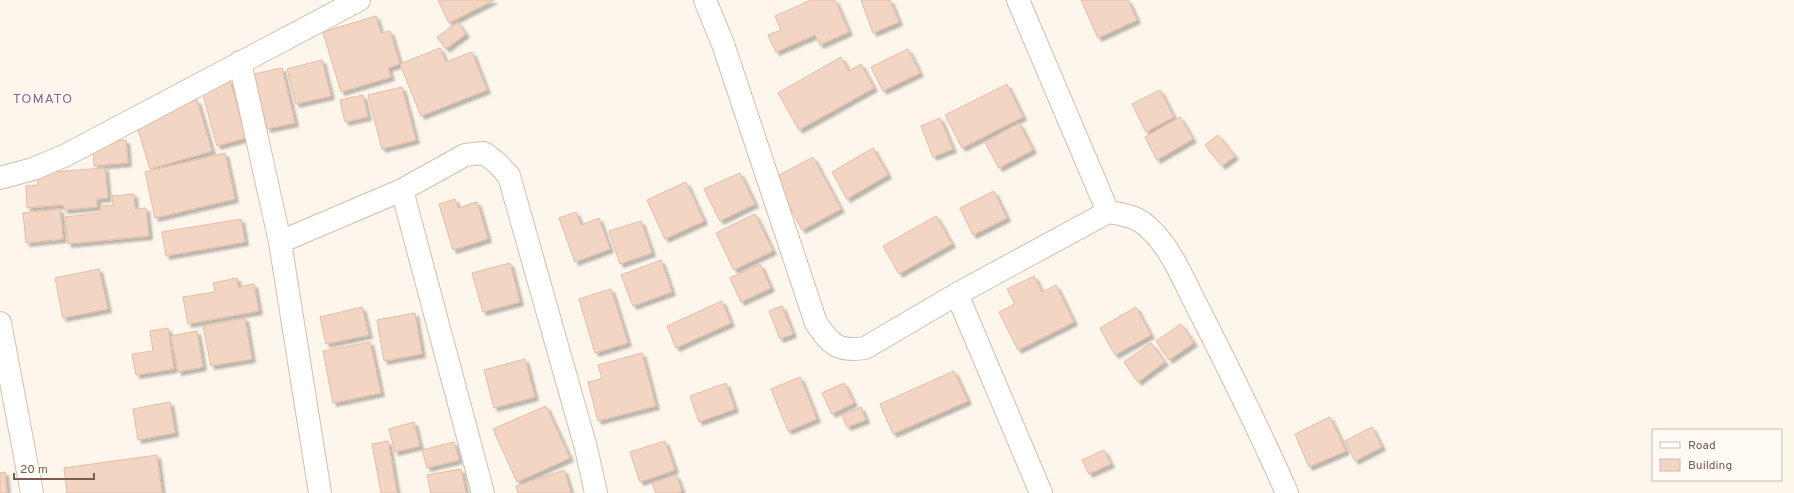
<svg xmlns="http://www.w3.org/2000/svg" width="1794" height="493" viewBox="0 0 1794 493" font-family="Overpass,sans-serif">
<defs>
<filter id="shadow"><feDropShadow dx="3.5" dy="3.5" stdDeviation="1" flood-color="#0004"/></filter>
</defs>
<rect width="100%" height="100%" fill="#fdf6ec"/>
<path fill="#f3d5c3" stroke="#e6bba3" filter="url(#shadow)" d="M438,0h56l-45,23z
M811,0h24l14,32 -29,13 -5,-10 -39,17 -8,-17 13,-5 -6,-14z
M861,0h29l9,22 -26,11z
M1081,0h47l9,20 -39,18z
M376,16l5,17 9,-2 10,33 -12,4 3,9 -50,15 -18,-60z
M458,22l8,12 -20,15 -9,-12z
M440,48l6,14 26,-10 15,38 -66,26 -21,-52z
M908,49l12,24 -37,18 -12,-24z
M841,57l8,14 12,-7 13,24 -75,42 -21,-37z
M322,60l9,36 -35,8 -9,-35z
M282,68l13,55 -28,6 -13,-55z
M230,80l16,58 -29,8 -16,-58z
M1007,84l16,33 -61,31 -17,-33z
M402,87l14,53 -34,9 -14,-54z
M1160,90l14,27 -28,15 -14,-28z
M363,95l5,22 -23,5 -5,-22z
M197,100l15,51 -62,18 -15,-50z
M1180,117l13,22 -36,21 -12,-23z
M940,118l13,31 -20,8 -12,-31z
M1019,123l14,27 -34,18 -14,-26z
M1218,135l17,21 -13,10 -17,-21z
M126,140l2,23 -34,3 -1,-23z
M873,148l15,27 -41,24 -15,-27z
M225,153l10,46 -80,19 -10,-46z
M813,157l28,52 -39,21 -28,-52z
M105,168l3,30 -11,1v8l-33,3 -1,-5 -36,3 -1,-22 12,-1 -1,-12z
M740,173l15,31 -35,17 -16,-32z
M686,182l18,39 -39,18 -18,-39z
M994,191l13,27 -34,17 -13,-27z
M134,194l1,15 11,-1 3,28 -81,8 -3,-27 36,-4v-7l12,-1 -1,-9z
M455,199l3,9 19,-6 11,37 -35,11 -14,-46z
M60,209l3,30 -37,4 -3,-30z
M576,212l5,13 18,-7 11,31 -35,13 -16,-44z
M755,214l18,37 -39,19 -18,-37z
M936,216l16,28 -53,30 -16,-28z
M241,219l4,23 -79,14 -4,-24z
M641,221l11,32 -32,11 -11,-33z
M661,260l11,32 -39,14 -12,-31z
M510,263l10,39 -37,10 -11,-39z
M760,264l11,24 -30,14 -11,-24z
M99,269l9,40 -45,9 -8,-40z
M1034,276l8,16 14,-7 18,37 -56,28 -19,-38 16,-8 -8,-15z
M237,278l1,9 16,-3 5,27 -71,13 -5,-27 32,-5 -2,-9z
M611,289l17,54 -33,10 -16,-54z
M722,301l9,22 -55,25 -9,-22z
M782,306l11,28 -13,5 -11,-28z
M362,307l7,28 -43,9 -6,-27z
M1136,307l15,28 -36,20 -15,-27z
M415,313l7,41 -38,7 -7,-41z
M245,318l7,41 -41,7 -8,-40z
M1181,324l13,19 -25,17 -13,-19z
M168,328l6,41 -38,6 -4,-21 21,-3 -3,-20z
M197,331l6,36 -25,5 -7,-36z
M370,342l11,51 -48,10 -10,-52z
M1151,343l14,19 -27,20 -14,-20z
M642,353l14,53 -58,15 -10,-39 14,-3 -4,-14z
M525,359l10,38 -41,11 -10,-38z
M954,371l14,30 -75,33 -13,-30z
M800,377l17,42 -29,12 -17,-42z
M726,383l9,26 -36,13 -9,-26z
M844,383l10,20 -22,11 -10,-21z
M170,402l5,31 -37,7 -5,-31z
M546,406l24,52 -53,24 -24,-53z
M861,407l5,13 -19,7 -5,-12z
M1330,417l16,34 -37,16 -14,-33z
M414,422l6,24 -25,6 -6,-23z
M1372,427l10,20 -27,14 -10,-20z
M388,441l9,52h-16l-9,-49z
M665,441l10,29 -35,12 -10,-30z
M454,442l5,18 -32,8 -5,-18z
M1104,450l7,14 -22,10 -7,-14z
M157,455l5,38h-95l-3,-25z
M461,469l5,24h-35l-4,-18z
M564,470l7,23h-53l-2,-7z
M5,472l2,21h-7v-20z
M676,475l6,16 -5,2h-21l-4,-10z"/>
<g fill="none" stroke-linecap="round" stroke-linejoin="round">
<g stroke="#d1beb0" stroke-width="24">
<path id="minor" d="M705,0l18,44 93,279c15,22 22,29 49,25l92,-54 151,-82c18,3 30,4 43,18 22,21 34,54 48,80 31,61 61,121 88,183
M1018,0l90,212
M240,62l40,180 40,251
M402,190l81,303
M280,242l122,-52 63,-35 19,-2 13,10 12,13 77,272 10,45
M957,294l84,199"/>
</g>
<g stroke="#d1beb0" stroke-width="24">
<path id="tertiary" d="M0,178l33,-9 33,-14 293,-155"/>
</g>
<g stroke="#d6c0b0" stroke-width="24">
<path id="secondary" d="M0,323l32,170"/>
</g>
<use href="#minor" stroke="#fff" stroke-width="22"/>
<use href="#tertiary" stroke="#fff" stroke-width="22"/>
<use href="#secondary" stroke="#fff" stroke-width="22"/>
</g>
<g text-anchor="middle" stroke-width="3" stroke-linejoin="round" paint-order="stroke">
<g font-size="14" letter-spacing="1" fill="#846695" stroke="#fffaf3">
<text x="43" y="103">TOMATO</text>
</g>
</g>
<rect x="1652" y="429" width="130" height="52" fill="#fffaf3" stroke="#cabbb1"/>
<rect x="1660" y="442" width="20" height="6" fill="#ffffff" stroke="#cabbb1"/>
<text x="1688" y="449" font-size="12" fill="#7a5c4d">Road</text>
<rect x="1660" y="459" width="20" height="12" fill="#f3d5c3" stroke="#cabbb1"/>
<text x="1688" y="469" font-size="12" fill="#7a5c4d">Building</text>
<path d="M14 473v6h80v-6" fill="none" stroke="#7a5c4d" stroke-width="2"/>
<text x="20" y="473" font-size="12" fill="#7a5c4d" stroke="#fffaf3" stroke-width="3" paint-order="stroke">20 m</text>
</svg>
